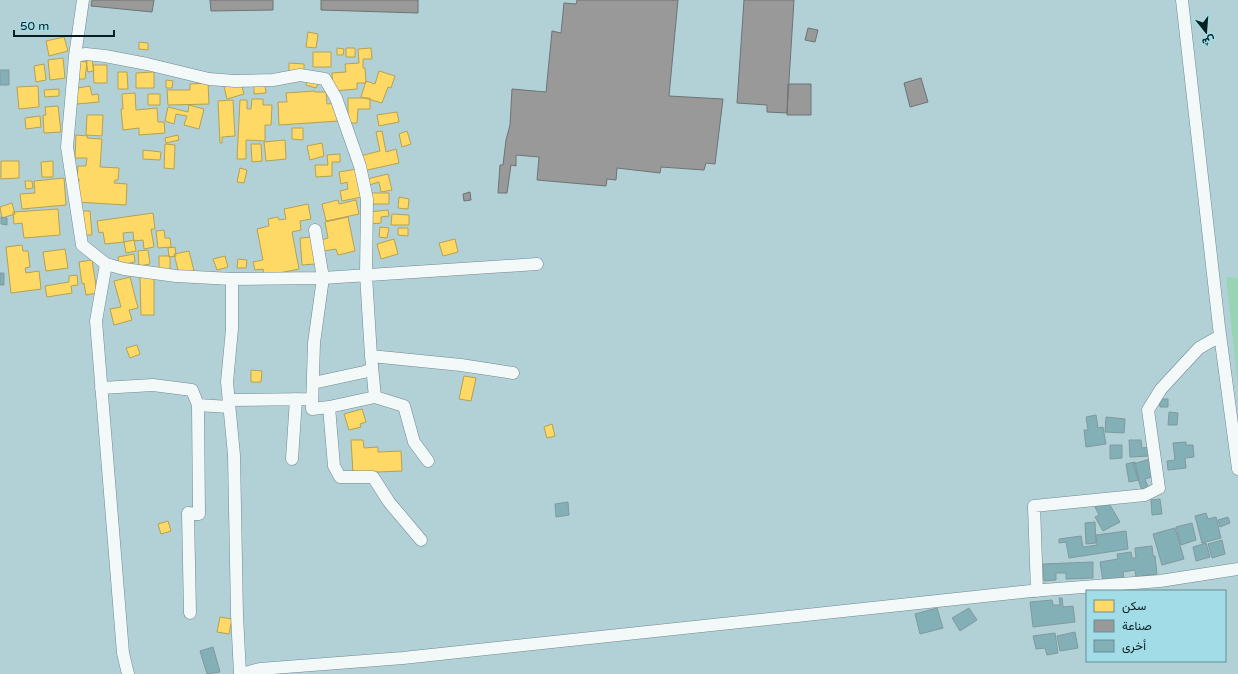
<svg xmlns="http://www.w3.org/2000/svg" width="1238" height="674" viewBox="0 0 1238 674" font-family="'Varela Round',Vazirmatn,sans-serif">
<rect width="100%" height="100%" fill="#b1d1d7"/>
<path fill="#99d4b4" d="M1226,277l12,1v111v-2z"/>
<path fill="#ffd966" stroke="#b4a152" d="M308,32l10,2 -2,14 -10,-1z
M64,37l4,14 -19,5 -3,-15z
M139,42l9,1v7l-9,-1z
M337,48l7,1 -1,6h-6z
M346,48h9v9h-9z
M371,48l1,11h-9v9h2l1,15h-9v6l-24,2 -1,-18 14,-1 -1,-8 14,-1 -1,-14z
M313,52h18v15h-18z
M63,58l2,20 -15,2 -2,-20z
M92,60l2,11 -6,1 -2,-11z
M78,61l9,1 -2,17h-8z
M289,63l15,1v8l-15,-1z
M44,64l2,16 -10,2 -2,-16z
M93,65h14v18h-13z
M379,71l16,5 -4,12 -3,-1 -6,16 -21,-6 5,-16 9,3z
M118,72h9l1,17h-10z
M154,72v16h-18v-15z
M308,77l11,4 -3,7 -10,-3z
M166,80l7,1 -1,7h-6z
M208,83l1,21 -41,1 -1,-15h23v-6z
M241,83l3,11 -17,5 -3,-12z
M265,85l1,8 -12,1v-8z
M38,86l1,21 -20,2 -2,-22z
M90,86l2,9 6,-1 1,8 -22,2 -5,-15z
M59,89v7l-14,1 -1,-7z
M315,91v1h11l1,12 10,-1 2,18 -60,4 -1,-23h9l-1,-9z
M135,93l1,17 21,-2 1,14h6l1,11 -26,2v-7l-16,2 -2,-21h2l-1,-15z
M148,94h12v11h-12z
M348,98h22v11h-12l-1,14h-9z
M252,99h11v6h9l-1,20h-6v16l-19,-1v19h-9l3,-59h7v9h4z
M233,100l2,36 -13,1v6h-2l-2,-42z
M189,105l15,4 -5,20 -15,-4 3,-9 -11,-2 -2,10 -9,-3 3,-14 20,5z
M58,106l3,26 -17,1 -1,-18h3l-1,-8z
M397,112l2,10 -20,4 -2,-11z
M87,115h16l-1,21 -16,-1z
M40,116l1,11 -15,2 -1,-11z
M292,128h11v12l-11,-1z
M382,131l4,21 10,-3 3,14 -36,8 -3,-15 20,-5 -4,-19z
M407,131l4,13 -9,3 -3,-13z
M76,135l12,1 -1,2 15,1 -2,28 19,1 -1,12h-3l-1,3 13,1 -1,21 -49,-3 2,-23h-2l1,-13h8l1,-8h-12z
M178,135l1,5 -13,3 -1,-5z
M285,140l1,19 -20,2 -2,-19z
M322,143l2,13 -14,4 -3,-14z
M165,144l10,1 -1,24 -10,-1z
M251,144h10l1,17 -10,1z
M143,150l18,2 -1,8 -17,-1z
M340,154v8h-8v14l-16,1 -1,-12h13l-1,-10z
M1,161h18v17l-18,1z
M53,161v16h-11l-1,-15z
M240,168l7,2 -3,13 -7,-1z
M357,169l5,28 -20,4 -2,-10 8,-2 -1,-7 -6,2 -2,-12z
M388,174l4,16 -11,2 -2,-10 -10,3 -2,-6z
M64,178l2,27 -44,4 -2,-15 15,-1 -1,-12z
M25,181h7l1,7 -7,1z
M371,193h18v11h-18z
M399,197l10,2 -1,10 -10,-1z
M338,200l1,4 17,-4 3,14 -33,7 -4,-17z
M12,203l3,11 -13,4 -2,-11z
M308,204l3,15 -11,2 1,9 -9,2 7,37 -35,7 -1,-7 -8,1 -2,-8 10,-2 -6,-31 12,-3 -1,-7 10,-2 1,3 7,-1 -2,-10z
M58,209l2,26 -36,3 -2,-15 -8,1 -1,-12z
M388,210l1,6 -8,1v6l-11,1 -1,-12z
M81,211h9l2,24h-9z
M153,213l2,16h-4l3,18 -10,2 -1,-9 -9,1 -1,-9 -10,1 1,9 -19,2 -2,-12 -4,1 -2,-12z
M392,214l17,1v10h-18z
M348,217l7,34 -17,4 -2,-6 -13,2 -2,-11 7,-2 -3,-16z
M380,227l9,1 -2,10 -8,-1z
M398,228h10v8l-10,-1z
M164,230l1,8h5l1,9 -13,1 -2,-17z
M312,237l3,27 -13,1 -2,-27z
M394,239l4,15 -17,5 -4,-15z
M455,239l3,13 -15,4 -4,-13z
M134,240l2,11 -10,2 -2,-11z
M22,245l1,6h5l2,16 -5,1 1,5 13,-2 2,18 -30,4 -5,-46z
M175,247l1,9 -7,1 -1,-9z
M65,249l3,19 -22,3 -3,-19z
M148,250l2,14 -11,2 -1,-15z
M189,251l5,20 -15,3 -5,-20z
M134,254l1,8 -16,3 -1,-8z
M159,256h11v15h-11z
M225,256l3,11 -11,3 -4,-11z
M238,259l9,1 -1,8h-9z
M92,260l5,33 -11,2 -2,-12 -2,1 -3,-22z
M77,275l1,10 -7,1 1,7 -25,4 -2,-11 24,-4v-6z
M140,276h14v39h-13z
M130,277l8,31 -9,2 3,10 -18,5 -4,-16 11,-2 -7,-26z
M137,345l3,9 -10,4 -4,-10z
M251,370l11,1 -1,11h-10z
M464,376l12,2 -5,23 -12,-2z
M362,409l4,13 -6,2 1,3 -12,3 -5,-16z
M552,424l3,12 -8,2 -3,-11z
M351,440h12l1,8 14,-1v5l23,-1 1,20 -49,2z
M168,521l3,10 -10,3 -3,-10z
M220,617l12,2 -3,15 -12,-2z"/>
<path fill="#999" stroke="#6d7475" d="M92,0h62l-2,12 -61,-6z
M210,0h63v10l-62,1z
M321,0h97v13l-97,-3z
M577,0h101l-9,96 54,3 -8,65 -9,-1 -2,7 -43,-3 -1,6 -43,-5 -1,12 -9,-1 -1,7 -69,-6 2,-23 -23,-2v11l-5,-1 -4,28h-9l2,-28h3l3,-25 4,-15 2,-36 34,3 6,-61 9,2 3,-30 12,1z
M744,0h50l-7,113 -20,-1v-7l-30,-2z
M808,28l10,2 -3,12 -10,-2z
M921,78l7,24 -18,5 -6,-24z
M788,84h23v31h-24z
M470,192l1,8 -7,1 -1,-7z"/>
<path fill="#83afb6" stroke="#81999e" d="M0,70h9v15h-9z
M1,217l6,1v7l-6,-1z
M0,273h4v12h-4z
M1159,399h9v8h-8z
M1169,412l9,1 -1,12h-9z
M1096,415l2,13 5,-1 3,17 -20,3 -2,-17h4l-2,-13z
M1106,417l19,2 -1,14 -19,-1z
M1129,440h12l1,8 9,-1v9l-21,1z
M1186,442v3h7l1,12 -9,1 1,10 -18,2 -1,-9 8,-1 -2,-17z
M1110,445h12v13l-12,1z
M1150,459l5,17 -10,3 4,10 -7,2 -9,-27z
M1135,462l4,18 -10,2 -3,-18z
M1160,499l2,15 -10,1 -1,-15z
M1107,500l13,22 -17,9 -8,-14 4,-2 -4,-8z
M568,502l1,13 -13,2 -1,-13z
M1206,513l2,6 8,-2 5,21 -19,5 -7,-27z
M1228,517l2,6 -10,4 -2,-7z
M1095,522l1,21 -10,1 -1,-21z
M1192,523l4,17 -15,5 -5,-18z
M1175,528l9,31 -22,6 -9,-31z
M1126,531l2,18 -59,9 -3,-16 -7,1v-4l22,-3 2,11 14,-2 -1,-10z
M1222,540l3,14 -13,4 -4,-14z
M1206,543l4,14 -14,4 -3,-14z
M1152,546l1,10h2l2,18 -21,3 -1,-7 -12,2 1,7 -21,3 -3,-20 18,-3 -1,-5 14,-2 1,6h4l-1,-10z
M1093,562v16l-27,1v-6h-10v7l-12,1 -1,-17z
M1059,598h3l1,9 10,-1 2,16 -42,5 -3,-25 22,-2 1,5h7z
M937,608l6,20 -23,6 -5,-20z
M969,608l8,12 -17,11 -8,-13z
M1075,632l3,16 -18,3 -3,-15z
M1055,633l3,20 -11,2 -2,-7 -9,1 -3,-13z
M213,647l7,25 -13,2 -7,-23z"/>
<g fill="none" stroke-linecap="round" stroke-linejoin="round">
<g stroke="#70898e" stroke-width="13">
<path id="minor" d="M1182,0l37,327 19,142
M75,56l8,-56
M315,230l8,48 -9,65 -2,66 17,-2 46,-10 -4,-41 -5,-81 1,-76 -7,-33 -24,-68 -11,-19 -25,-4 -27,5 -38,1 -26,-2 -62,-15 -42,-8 -19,-2 -11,2 -8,91 15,98 24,19 18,5 52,7 56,3 91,-1 214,-14
M106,264l-10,57 27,332 5,21
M232,279v50l-5,53 7,73 3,160 3,59
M371,356l90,9 52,8
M313,383l51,-11 8,-3
M101,388l52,-3 39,5 6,15 1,109 -11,-1 2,100
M375,397l29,9 10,36 14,19
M229,400l83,-1
M198,405l31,2
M329,407l5,59 6,11h33l16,25 32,38
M292,459l4,-60
M1037,591l-3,-85 111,-11 14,-7 -11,-78 13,-21 38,-41 21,-12
M241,674l19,-5 143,-11 628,-67 129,-10 78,-12"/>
</g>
<use href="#minor" stroke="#f3f8f9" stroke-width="12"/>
</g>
<rect x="1086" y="590" width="140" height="72" fill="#a2dce6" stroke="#649098"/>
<rect x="1094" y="600" width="20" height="12" fill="#ffd966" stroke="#649098"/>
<text x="1122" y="610" font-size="12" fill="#061e22">سكن</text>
<rect x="1094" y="620" width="20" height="12" fill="#999999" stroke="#649098"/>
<text x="1122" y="630" font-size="12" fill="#061e22">صناعة</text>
<rect x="1094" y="640" width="20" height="12" fill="#83afb6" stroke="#649098"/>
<text x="1122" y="650" font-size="12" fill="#061e22">أخرى</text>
<g transform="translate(1206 32) rotate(163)" stroke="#a2dce6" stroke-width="3" paint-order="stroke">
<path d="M0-3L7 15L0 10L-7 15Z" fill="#061e22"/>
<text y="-6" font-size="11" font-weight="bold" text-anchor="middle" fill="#061e22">ش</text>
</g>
<path d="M14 30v6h100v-6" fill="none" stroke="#061e22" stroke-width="2"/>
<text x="20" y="30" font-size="12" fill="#061e22" stroke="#a2dce6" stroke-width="3" paint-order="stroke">50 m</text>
</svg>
